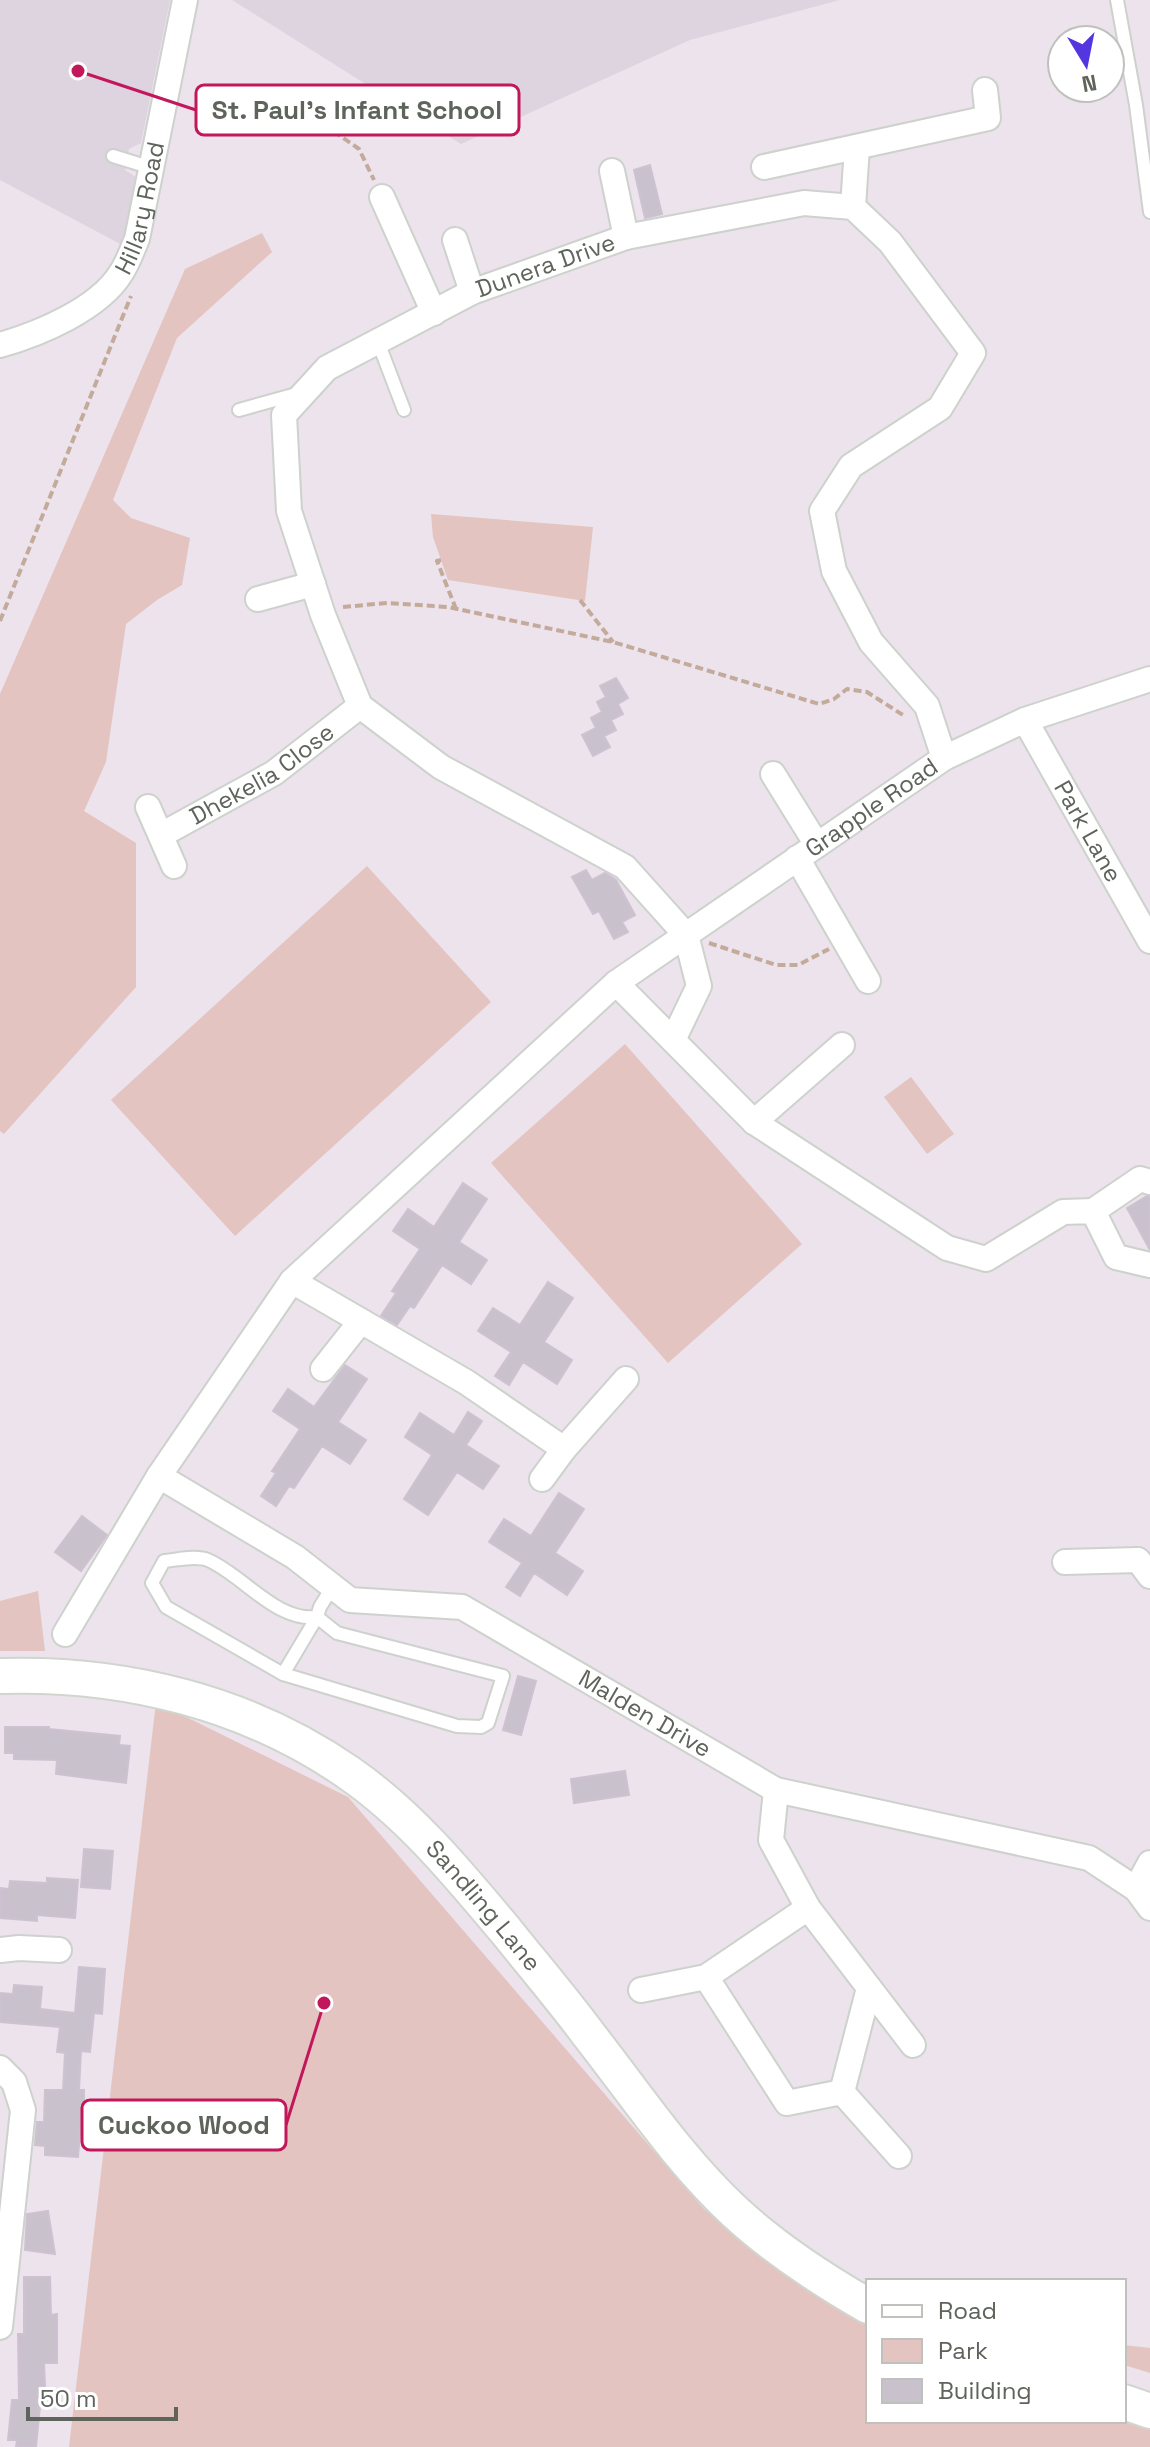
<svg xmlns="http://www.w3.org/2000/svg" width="1150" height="2447" viewBox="0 0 1150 2447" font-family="'Space Grotesk',sans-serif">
<rect width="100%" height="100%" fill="#ece3ed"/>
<path fill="#ded4e0" d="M0,0h170l-29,143 -12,6 -4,21 12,8 -15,67 -122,-65z
M232,0h608l-150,40 -229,104z"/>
<path fill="#e4c4c0" d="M262,233l10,19 -95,86 -64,162 18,18 59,20 -8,47 -25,15 -31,24 -20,138 -22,49 52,32v144l-132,147 -4,-3v-437l185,-425z
M431,514l162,13 -8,74 -137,-21 -15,-43z
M367,866l124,136 -256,234 -124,-136z
M625,1044l177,200 -134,119 -177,-200z
M911,1077l43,57 -27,20 -43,-57z
M38,1591l7,60h-45v-50z
M156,1702l192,95 356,412 164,114v98l256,-1 26,9v18h-1081z
M1124,2345l26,3v25l-26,-8z"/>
<path fill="#c9c1cb" stroke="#cec2d2" stroke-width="2" d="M650,165l12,49 -17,4 -11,-48z
M616,678l12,20 -10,6 5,10 -12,6 5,10 -12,6 6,11 -17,9 -11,-21 14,-7 -5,-10 11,-6 -5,-10 9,-5 -6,-11z
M586,870l6,10 13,-7 11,7 19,35 -13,7 6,10 -14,7 -15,-28 -6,3 -21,-37z
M463,1183l24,16 -28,43 28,18 -16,24 -29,-19 -28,43 -4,-2 -13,19 -16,-9 15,-23 -4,-2 28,-42 -27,-18 15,-22 26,18z
M1147,1196l3,1v53l-23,-42z
M548,1282l25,16 -29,44 28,18 -15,24 -34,-22 -14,23 -14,-9 16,-24 -33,-21 15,-23 27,17z
M345,1365l22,14 -29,43 28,18 -16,24 -28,-18 -28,42 -5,-2 -13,20 -15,-10 15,-23 -4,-2 28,-42 -27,-18 15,-22 26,18z
M468,1412l14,9 -16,24 33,21 -16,23 -26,-17 -29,43 -24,-16 28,-44 -27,-18 15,-24 34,22z
M559,1493l25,16 -29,44 28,18 -16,24 -33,-22 -14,23 -14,-9 16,-24 -33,-21 15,-23 27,17z
M82,1516l25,19 -26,36 -26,-19z
M518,1676l18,5 -15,54 -18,-5z
M5,1727h44v2l71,7 -1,9 11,1 -4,37 -70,-9 1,-14 -43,-1v-6h-9z
M625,1771l4,24 -55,8 -3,-24z
M84,1849l29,2 -3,38 -29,-2z
M47,1878l31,2 -3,38 -38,-3v6l-37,-3v-30l9,1 1,-8 37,2z
M79,1967l26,2 -3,45 -8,-1 -4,39 -9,-1 -2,39h5v18h-2l-4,49 -33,-2v-9l-10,-1 2,-23h7l1,-32h18l2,-37 -8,-1 3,-25 -60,-5v-29l13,1 1,-9 28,2 -2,22 35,4z
M48,2211l7,43 -30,-4 2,-36z
M24,2277h26l1,38 6,-1v49h-13l1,23h-3l-6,61h-20l1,-7h-9l4,-40h7l-1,-66h6z"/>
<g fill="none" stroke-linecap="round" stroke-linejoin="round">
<g stroke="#cdd2cc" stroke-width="16">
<path id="lane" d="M1117,0l19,105 14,107
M113,156l39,12
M378,342l26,68
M239,410l61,-17
M317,1617c-41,5 -74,-42 -109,-57 -12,-5 -31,0 -44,1l-12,22 14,24 117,67 174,52 24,1 7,-4 15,-47 -166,-43 -20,-16 3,-10 13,-21
M283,1674l34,-57"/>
</g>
<g stroke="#cdd2cc" stroke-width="28">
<g id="street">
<path d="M764,167l224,-49 -3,-28"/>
<path d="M612,171l14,66"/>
<path d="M382,197l52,116"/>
<path d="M853,207l4,-60"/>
<path d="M455,240l17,52"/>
<path id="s1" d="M0,345c39,-11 99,-36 121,-72 7,-10 11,-23 16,-34l48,-239"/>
<path d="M258,599l55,-15"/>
<path id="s2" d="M1025,720l125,221"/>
<path d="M773,774l44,71"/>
<path d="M148,807l26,59"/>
<path id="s3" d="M161,835l113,-62 86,-67"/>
<path d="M797,858l71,123"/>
<path d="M616,983l138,139 193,126 39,11 77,-47 30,-1 23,46 34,8"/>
<path id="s4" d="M673,1040l26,-54 -13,-51 -61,-68 -184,-100 -81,-61 -37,-91 -34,-104 -5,-96 43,-47 145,-76 154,-55 178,-34 49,4 37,35 83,111 -33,55 -89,58 -29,45 12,60 37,71 56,64 17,52"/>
<path d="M754,1122l88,-77"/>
<path d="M1093,1211l47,-32 10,3"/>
<path d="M292,1281l174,101 98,67"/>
<path d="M323,1369l38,-48"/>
<path id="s5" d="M159,1476l136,81 55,43 112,7 314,183 313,68 47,31 14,19"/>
<path d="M542,1479l22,-30 62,-70"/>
<path d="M1065,1562l73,-2 12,16"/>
<path id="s6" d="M65,1634l94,-158 133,-195 324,-298 328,-225 81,-38 125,-41"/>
<path d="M776,1790l-5,50 37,68 105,137"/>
<path d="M1136,1889l14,-26"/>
<path d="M0,1950l19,-2 40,2"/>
<path d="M706,1977l81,126 55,-11 57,64"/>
<path d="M641,1990l65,-13 102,-69"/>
<path d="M0,2068l14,14 9,28 -23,217"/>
<path d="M842,2092l27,-104"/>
</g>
</g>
<g stroke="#d0d6ce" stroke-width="38">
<g id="secondary">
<path id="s7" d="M0,1676c123,-4 247,26 349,97 61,42 110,102 157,158 28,35 57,69 83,104 47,60 90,125 146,177 40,37 86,67 133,94"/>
<path d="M1124,2402l26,9"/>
</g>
</g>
<path stroke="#c4aa9a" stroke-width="4" stroke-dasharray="8 4" stroke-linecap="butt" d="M291,109l48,26 20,14 15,31
M441,560l-4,1 19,48
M580,600l33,42
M343,607l44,-4 61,4 165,35 206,62 15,-5 13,-10 20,3 39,25
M0,621l131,-325
M709,943l67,22h22l31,-16"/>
<use href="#lane" stroke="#fff" stroke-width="12"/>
<use href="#street" stroke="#fff" stroke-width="24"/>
<use href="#secondary" stroke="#fff" stroke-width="34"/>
</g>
<g text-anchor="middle" stroke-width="6" stroke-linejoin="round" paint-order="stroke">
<g font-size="24" fill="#5e635b" stroke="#fff">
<text dy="8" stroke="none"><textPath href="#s1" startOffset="212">Hillary Road</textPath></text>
<text dy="8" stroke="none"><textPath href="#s4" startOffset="1124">Dunera Drive</textPath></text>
<text dy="8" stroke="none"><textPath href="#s3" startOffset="118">Dhekelia Close</textPath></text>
<text dy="8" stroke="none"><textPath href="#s6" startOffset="1170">Grapple Road</textPath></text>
<text dy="8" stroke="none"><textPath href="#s2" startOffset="128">Park Lane</textPath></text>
<text dy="8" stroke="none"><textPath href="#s5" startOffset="552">Malden Drive</textPath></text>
<text dy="8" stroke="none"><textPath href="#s7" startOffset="558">Sandling Lane</textPath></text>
</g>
</g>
<path fill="none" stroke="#c2185b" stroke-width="3" d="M78 71L196 110M324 2003L286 2125"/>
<g fill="#c2185b" stroke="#fff" stroke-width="3">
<circle cx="78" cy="71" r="8"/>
<circle cx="324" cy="2003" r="8"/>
</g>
<g fill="#fff" stroke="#c2185b" stroke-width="3">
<rect x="196" y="85" width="323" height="50" rx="8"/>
<rect x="82" y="2100" width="204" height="50" rx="8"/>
</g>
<g font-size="26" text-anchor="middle" font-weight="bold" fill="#5e635b">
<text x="357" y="119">St. Paul's Infant School</text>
<text x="184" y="2134">Cuckoo Wood</text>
</g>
<rect x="866" y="2279" width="260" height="144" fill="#ffffff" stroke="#bfc1bd" stroke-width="2"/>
<rect x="882" y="2305" width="40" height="12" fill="#ffffff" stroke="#bfc1bd" stroke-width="2"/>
<text x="938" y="2319" font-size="24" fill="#5e635b">Road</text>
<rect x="882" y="2339" width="40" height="24" fill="#e4c4c0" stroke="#bfc1bd" stroke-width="2"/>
<text x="938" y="2359" font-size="24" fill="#5e635b">Park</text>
<rect x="882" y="2379" width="40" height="24" fill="#c9c1cb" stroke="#bfc1bd" stroke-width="2"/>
<text x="938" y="2399" font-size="24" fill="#5e635b">Building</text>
<g transform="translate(1086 64) rotate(170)"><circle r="38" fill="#ffffff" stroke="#bfc1bd" stroke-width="2"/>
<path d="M0-6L14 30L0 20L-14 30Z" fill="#5436e1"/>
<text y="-12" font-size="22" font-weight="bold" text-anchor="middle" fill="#5e635b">N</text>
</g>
<path d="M28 2407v12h148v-12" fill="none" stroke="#5e635b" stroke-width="4"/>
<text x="40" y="2407" font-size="24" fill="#5e635b" stroke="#ffffff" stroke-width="6" paint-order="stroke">50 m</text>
</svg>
